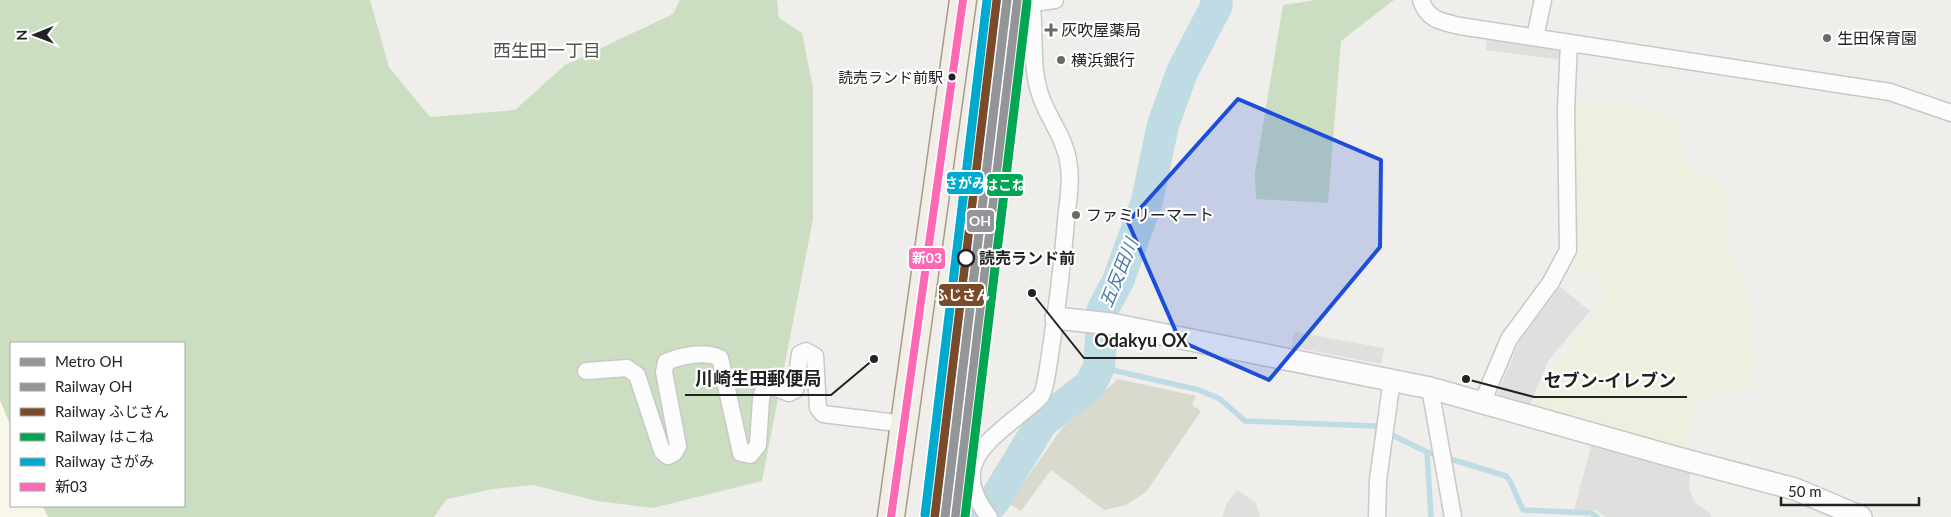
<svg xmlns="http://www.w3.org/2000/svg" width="1951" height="517" viewBox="0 0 1951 517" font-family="Lato,'Noto Sans JP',sans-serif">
<rect width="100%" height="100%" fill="#f0eeeb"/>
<path fill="#f8f7e8" d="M0,373l11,27v106h44l5,11h-60z"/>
<path fill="#d9d9cd" d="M1118,379l78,17 -4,9 9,6 -55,81 -20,13 -22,5 -53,-40 -30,41 -12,-7 53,-76z"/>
<path fill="#efefdf" d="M1572,102l64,5 26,6 16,10 6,36 14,16 24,12 7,26 -5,23 11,23 17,52 -5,37 11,4 -8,24 5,8 -5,6 -16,3 -15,-4 -13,6 -10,10 -12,44 -54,-11 -94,-32 7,-22 38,-53 20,-24 6,-18 -13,-15 -18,-10z"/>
<path fill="#cbdec1" d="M0,0h370l19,67 41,50 85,-7 50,-45 108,-51 7,-14h97l2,18 23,15 11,55v131l-51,262 -109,27 -56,-7 -64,-16 -40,4 -46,10 -13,18h-386l-5,-11h141v-163h-173v84l-11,-27z
M1316,0h78l-53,41 -13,162 -72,-4 -1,-26 28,-168z"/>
<path fill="#e0dfde" d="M1487,34l75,10v16l-76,-10z
M1560,287l30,24 -42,50 -19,46 -33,-9 24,-58z
M1294,332l90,16 -3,16 -90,-17z
M1592,443l98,28 -1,16 5,15 17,12v3h-106l-7,-6 -24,-1z
M1237,490l19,13 4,14h-38l5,-14z"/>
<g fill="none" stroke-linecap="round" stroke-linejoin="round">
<path stroke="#bfdbe3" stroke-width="5.5" d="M1099,367l100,23 21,9 25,22 129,5 53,26 4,65
M1427,452l79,24 4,5 13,29 68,3 6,4"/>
<path stroke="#bfdbe3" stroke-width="32" d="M981,517l13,-16 48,-79 48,-37 9,-18 4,-58 15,-28 29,-80 16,-76 19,-53 35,-67 -1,-5"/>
<g stroke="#c9c8c7" stroke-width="19">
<path id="minor" d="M1421,0c6,20 21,22 39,26l430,66 61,21
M1032,3l23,-3
M1535,37l8,-37
M586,371l41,-3 10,7 25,76 6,5 6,-3 4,-7 -14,-74 2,-10c15,-6 39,-12 54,-4l21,95 9,2 8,-10 3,-46 3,-11 7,-2 18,7 6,-3 5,-36 6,-3 9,5 3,52 5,6 82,10
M1430,388l23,129
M1482,403l27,-64 42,-57 17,-32 -2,-141 3,-66
M989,517c-37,-48 -9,-70 29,-101 7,-6 17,-13 23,-20 3,-5 5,-16 6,-22 8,-51 15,-102 19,-154 2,-19 6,-41 2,-60 -4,-24 -21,-43 -28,-66 -10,-29 -4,-63 -9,-94
M1377,517l1,-37 14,-101"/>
</g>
<g stroke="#c9c8c7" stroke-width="24">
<path id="tertiary" d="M1056,318l55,6 319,64 248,70 117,31 66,28"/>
</g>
<g stroke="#a79c86" stroke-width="29">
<path id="primary" d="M891,517l72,-517"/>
</g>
<use href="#minor" stroke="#fdfcfc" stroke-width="16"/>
<use href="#tertiary" stroke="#fdfcfc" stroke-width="21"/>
<use href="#primary" stroke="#f3ede7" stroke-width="26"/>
<g stroke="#fff" stroke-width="11">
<path id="bus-1" d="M891,517l72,-517"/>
</g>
<use href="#bus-1" stroke="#ff69b4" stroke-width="8"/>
<g stroke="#fff" stroke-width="12">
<path id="rail-1" d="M955,517l62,-516"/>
</g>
<g stroke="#fff" stroke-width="12">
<path id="rail-2" d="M935,516l62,-516"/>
</g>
<g stroke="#fff" stroke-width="12">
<path id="rail-3" d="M965,517l62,-515"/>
</g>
<g stroke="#fff" stroke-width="12">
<path id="rail-4" d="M925,515l62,-515"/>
</g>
<use href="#rail-1" stroke="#939598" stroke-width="9"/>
<use href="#rail-2" stroke="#7a4b2a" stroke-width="9"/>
<use href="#rail-3" stroke="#00a651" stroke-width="9"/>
<use href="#rail-4" stroke="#00a9ce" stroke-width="9"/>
<g stroke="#fff" stroke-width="12">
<path id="metro-1" d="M945,517l62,-517"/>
</g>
<use href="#metro-1" stroke="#939598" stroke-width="9"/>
</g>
<path fill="#1d4ed8" fill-opacity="0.2" stroke="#1d4ed8" stroke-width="4" stroke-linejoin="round" d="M1238,99l143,61 -1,87 -111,133 -89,-39 -52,-119z"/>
<g fill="#6a6968" stroke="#fff" stroke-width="2">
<path d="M1048.5 22.5h5v5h5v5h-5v5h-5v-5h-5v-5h5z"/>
<circle cx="1827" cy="38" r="5"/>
<circle cx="1061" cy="60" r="5"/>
<circle cx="1076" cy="215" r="5"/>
</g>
<circle fill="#222" stroke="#fff" stroke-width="2" cx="952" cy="77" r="4.5"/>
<circle fill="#fff" stroke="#222" stroke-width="2.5" cx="966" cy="258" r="8"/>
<g text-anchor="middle" stroke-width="4.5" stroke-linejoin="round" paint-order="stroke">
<g font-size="15" fill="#222" stroke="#fff" text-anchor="end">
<text x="943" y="83">読売ランド前駅</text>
</g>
<g font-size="16" fill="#222" stroke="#fff" text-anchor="start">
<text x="1061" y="36">灰吹屋薬局</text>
<text x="1837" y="44">生田保育園</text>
<text x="1071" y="66">横浜銀行</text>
<text x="1086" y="221">ファミリーマート</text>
</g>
<g font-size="16" font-weight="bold" fill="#222" stroke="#fff" text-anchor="start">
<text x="979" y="264">読売ランド前</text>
</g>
<g font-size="18" fill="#555" stroke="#fff">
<text x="547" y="57">西生田一丁目</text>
</g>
<g font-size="18" font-style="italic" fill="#4a7aab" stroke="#fff">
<text transform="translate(1119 273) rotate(-68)" y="6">五反田川</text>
</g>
</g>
<path fill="none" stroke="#222" stroke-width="2" d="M1032 293L1084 358H1197M874 359L831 395H685M1466 379L1534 397H1687"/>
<g fill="#222" stroke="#fff" stroke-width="2">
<circle cx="1032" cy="293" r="5"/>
<circle cx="874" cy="359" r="5"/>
<circle cx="1466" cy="379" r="5"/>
</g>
<g font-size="18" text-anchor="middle" font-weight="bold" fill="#222" stroke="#fff" stroke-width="4.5" stroke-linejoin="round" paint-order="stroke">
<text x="1141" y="347">Odakyu OX</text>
<text x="758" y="385">川崎生田郵便局</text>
<text x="1610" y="387">セブン-イレブン</text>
</g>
<g stroke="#fff" stroke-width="2">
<rect x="946" y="171" width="38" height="24" rx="5" fill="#00a9ce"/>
<rect x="986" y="173" width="38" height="24" rx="5" fill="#00a651"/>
<rect x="966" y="209" width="29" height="24" rx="5" fill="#939598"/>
<rect x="908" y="247" width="38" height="23" rx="5" fill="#ff69b4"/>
<rect x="938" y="283" width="47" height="24" rx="5" fill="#7a4b2a"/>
</g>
<g font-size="14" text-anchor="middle" font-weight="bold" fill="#fff">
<text x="965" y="188">さがみ</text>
<text x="1005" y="190">はこね</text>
<text x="980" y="226">OH</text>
<text x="927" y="263">新03</text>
<text x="962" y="300">ふじさん</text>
</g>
<rect x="10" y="342" width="175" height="165" fill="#ffffff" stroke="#a7a7a7"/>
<rect x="20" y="358" width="25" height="8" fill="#939598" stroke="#a7a7a7"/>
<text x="55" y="367" font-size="15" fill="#222222">Metro OH</text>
<rect x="20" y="383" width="25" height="8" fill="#939598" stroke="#a7a7a7"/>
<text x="55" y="392" font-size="15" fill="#222222">Railway OH</text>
<rect x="20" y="408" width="25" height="8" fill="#7a4b2a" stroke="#a7a7a7"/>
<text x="55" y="417" font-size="15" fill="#222222">Railway ふじさん</text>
<rect x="20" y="433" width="25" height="8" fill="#00a651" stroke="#a7a7a7"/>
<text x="55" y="442" font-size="15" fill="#222222">Railway はこね</text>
<rect x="20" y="458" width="25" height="8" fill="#00a9ce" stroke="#a7a7a7"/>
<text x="55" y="467" font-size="15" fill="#222222">Railway さがみ</text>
<rect x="20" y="483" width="25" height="8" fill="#ff69b4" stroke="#a7a7a7"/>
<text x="55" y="492" font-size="15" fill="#222222">新03</text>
<g transform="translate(35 35) rotate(269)" stroke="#ffffff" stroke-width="4" paint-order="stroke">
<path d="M0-4L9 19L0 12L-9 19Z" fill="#222222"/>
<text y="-8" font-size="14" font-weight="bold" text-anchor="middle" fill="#222222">N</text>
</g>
<path d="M1781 497v8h138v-8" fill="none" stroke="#222222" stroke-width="2.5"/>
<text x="1788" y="497" font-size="15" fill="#222222" stroke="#ffffff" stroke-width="4" paint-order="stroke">50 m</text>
</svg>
